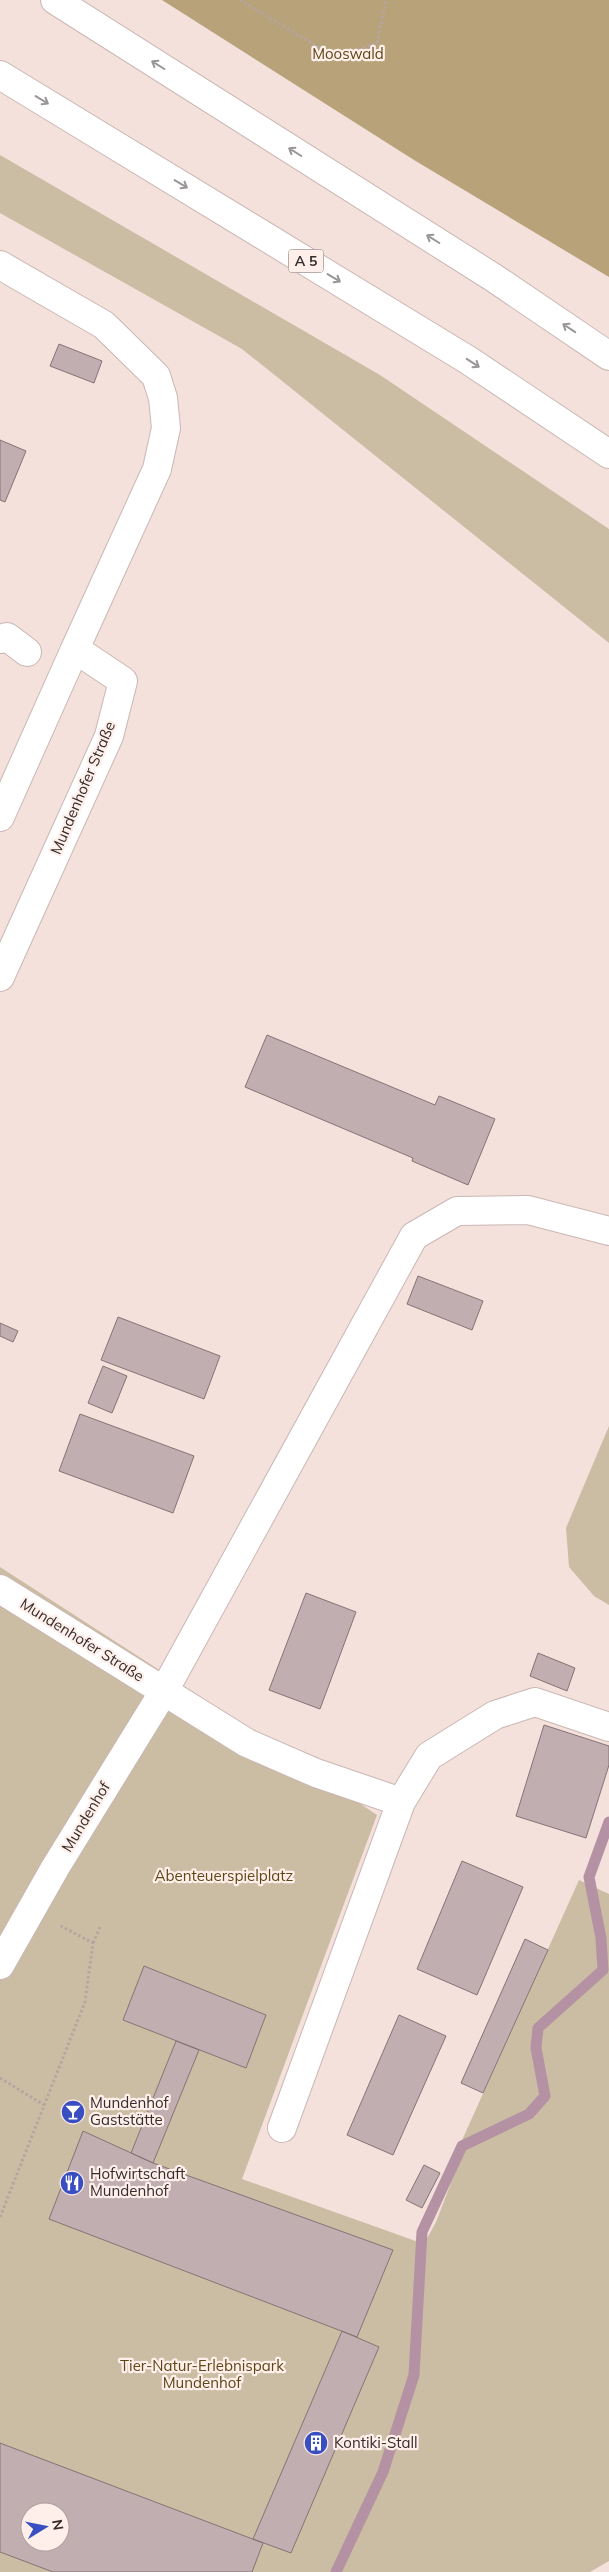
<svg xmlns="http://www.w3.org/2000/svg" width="609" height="2572" viewBox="0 0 609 2572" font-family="Mulish,sans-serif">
<rect width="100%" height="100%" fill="#f4e1dc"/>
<path fill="#cbbda3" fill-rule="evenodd" d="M0,155l380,220 229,154v114l-367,-294 -242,-136z
M609,1426v179l-15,-9 -25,-29 -3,-39z
M0,1567l195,126 182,122 -135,364 182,65 12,-22 20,-52 -6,-3 129,-287 30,14v667l-19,11h-590zM30,2512h30v30h-30z"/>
<path fill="#b7a279" d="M162,0h447v277l-195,-117z"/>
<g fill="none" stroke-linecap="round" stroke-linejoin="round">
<path stroke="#b592a3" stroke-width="11" d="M336,2572l47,-100 31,-97 8,-143 40,-86 67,-32 16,-18 -9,-48 2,-20 65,-58 -2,-32 -12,-61 20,-55"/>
</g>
<path fill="#c1aeb0" stroke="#857375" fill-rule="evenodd" d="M59,344l43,17 -8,22 -44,-17z
M0,440l26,11 -21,51 -5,-2z
M267,1035l168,70 4,-9 56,23 -27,66 -56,-24 1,-3 -168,-71z
M418,1276l65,25 -11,29 -65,-26z
M118,1317l102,39 -16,43 -103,-39z
M0,1323l18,8 -5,11 -13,-6z
M103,1366l24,10 -15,37 -24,-10z
M80,1414l114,42 -21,57 -114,-42z
M306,1593l50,19 -36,97 -51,-19z
M538,1653l37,15 -8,23 -37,-15z
M544,1725l65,21v19l-23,73 -70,-22z
M462,1861l61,26 -46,108 -60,-26z
M525,1939l23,11 -65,143 -22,-10z
M144,1966l122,49 -20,53 -123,-48z
M399,2015l47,21 -53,119 -46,-20z
M176,2041l23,9 -46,113 -22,-10z
M83,2131l70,32 240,87 -36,87 -308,-118z
M424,2165l16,8 -18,35 -16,-8z
M342,2331l37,16 -88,206 -38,-14z
M0,2443l263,100 -11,29h-199l-53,-20zM30,2512h30v30h-30z"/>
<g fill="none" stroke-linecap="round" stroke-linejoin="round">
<g stroke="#cab7b3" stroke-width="30">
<path id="minor" d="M0,265l104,60 52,51 7,22 3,30 -9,41 -82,180
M0,639l7,-2 20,15
M0,817l75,-168 48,32 -14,55 -109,241
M0,1589l247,154 69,30 85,29 -119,326
M401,1802l28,-46 66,-41 40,-13 74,25
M0,1965l55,-97 109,-177 250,-455 43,-25 71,-1 81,21"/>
</g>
<g stroke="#cab7b3" stroke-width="30">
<path id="highway" d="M55,0l439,278 115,78
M0,75l468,285 141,94"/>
</g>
<path stroke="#b4a5a1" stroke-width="3" stroke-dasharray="2.5 2.5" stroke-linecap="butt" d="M240,0l95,57 42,-14 9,-43
M93,1943l7,-16
M0,2078l44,27
M0,2217l85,-215 8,-59 -32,-17"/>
<use href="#minor" stroke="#fff" stroke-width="28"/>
<use href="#highway" stroke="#fff" stroke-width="28"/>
</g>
<defs><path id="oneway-shaft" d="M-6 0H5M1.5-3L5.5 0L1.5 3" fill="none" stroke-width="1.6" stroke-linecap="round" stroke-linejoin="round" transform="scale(1.25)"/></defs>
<g stroke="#9a9695">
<use href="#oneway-shaft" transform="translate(158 65) rotate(-148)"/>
<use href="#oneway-shaft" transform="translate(42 100) rotate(31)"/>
<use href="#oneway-shaft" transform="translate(295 152) rotate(-148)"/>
<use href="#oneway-shaft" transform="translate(181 184) rotate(31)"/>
<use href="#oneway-shaft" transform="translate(433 239) rotate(-148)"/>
<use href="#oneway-shaft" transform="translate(334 278) rotate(31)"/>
<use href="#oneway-shaft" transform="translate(569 328) rotate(-146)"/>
<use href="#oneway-shaft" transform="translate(473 363) rotate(33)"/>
</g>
<defs>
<g id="bar-disc" transform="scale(1.25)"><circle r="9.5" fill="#394ec0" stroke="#ffefeb"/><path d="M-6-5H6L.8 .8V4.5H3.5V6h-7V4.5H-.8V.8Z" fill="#fff"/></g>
<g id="restaurant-disc" transform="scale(1.25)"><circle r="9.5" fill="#394ec0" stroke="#ffefeb"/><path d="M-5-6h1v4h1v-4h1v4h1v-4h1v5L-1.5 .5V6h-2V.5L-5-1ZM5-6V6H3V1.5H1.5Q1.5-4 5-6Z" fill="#fff"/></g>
<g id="building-disc" transform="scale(1.25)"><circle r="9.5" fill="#394ec0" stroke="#ffefeb"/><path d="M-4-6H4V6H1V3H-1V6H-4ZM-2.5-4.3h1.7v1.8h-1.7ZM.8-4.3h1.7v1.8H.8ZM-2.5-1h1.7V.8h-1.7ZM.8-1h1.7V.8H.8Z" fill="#fff"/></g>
</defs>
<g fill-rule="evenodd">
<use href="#bar-disc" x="73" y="2112"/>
<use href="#restaurant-disc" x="72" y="2183"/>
<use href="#building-disc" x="316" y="2443"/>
</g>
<g text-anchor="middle" stroke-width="4.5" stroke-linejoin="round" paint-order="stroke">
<rect fill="#ffefeb" stroke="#716765" stroke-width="1" x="288.5" y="249.5" width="35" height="23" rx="4"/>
<g font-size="14" font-weight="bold" fill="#342d2b">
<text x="306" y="266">A 5</text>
</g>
<g font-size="15" fill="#5e4715" stroke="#ffefeb">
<text x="348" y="59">Mooswald</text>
<text x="224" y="1881">Abenteuerspielplatz</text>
<text x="202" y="2371">Tier-Natur-Erlebnispark<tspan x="202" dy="17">Mundenhof</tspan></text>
</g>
<g font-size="15" fill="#342d2b" stroke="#ffefeb">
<text transform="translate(83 788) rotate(-67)" y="5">Mundenhofer Straße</text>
<text transform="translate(82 1640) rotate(32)" y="5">Mundenhofer Straße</text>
<text transform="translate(86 1817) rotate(-59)" y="5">Mundenhof</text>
</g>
<g font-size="15" fill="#342d2b" stroke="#ffefeb" text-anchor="start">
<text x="90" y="2108">Mundenhof<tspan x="90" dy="17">Gaststätte</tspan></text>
<text x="90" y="2179">Hofwirtschaft<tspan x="90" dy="17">Mundenhof</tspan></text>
<text x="334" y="2448">Kontiki-Stall</text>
</g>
</g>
<g transform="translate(45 2527) rotate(80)"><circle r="24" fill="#ffefeb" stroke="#aea19e"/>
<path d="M0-4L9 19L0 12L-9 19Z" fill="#394ec0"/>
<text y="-8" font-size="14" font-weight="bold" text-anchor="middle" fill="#342d2b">N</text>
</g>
</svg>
